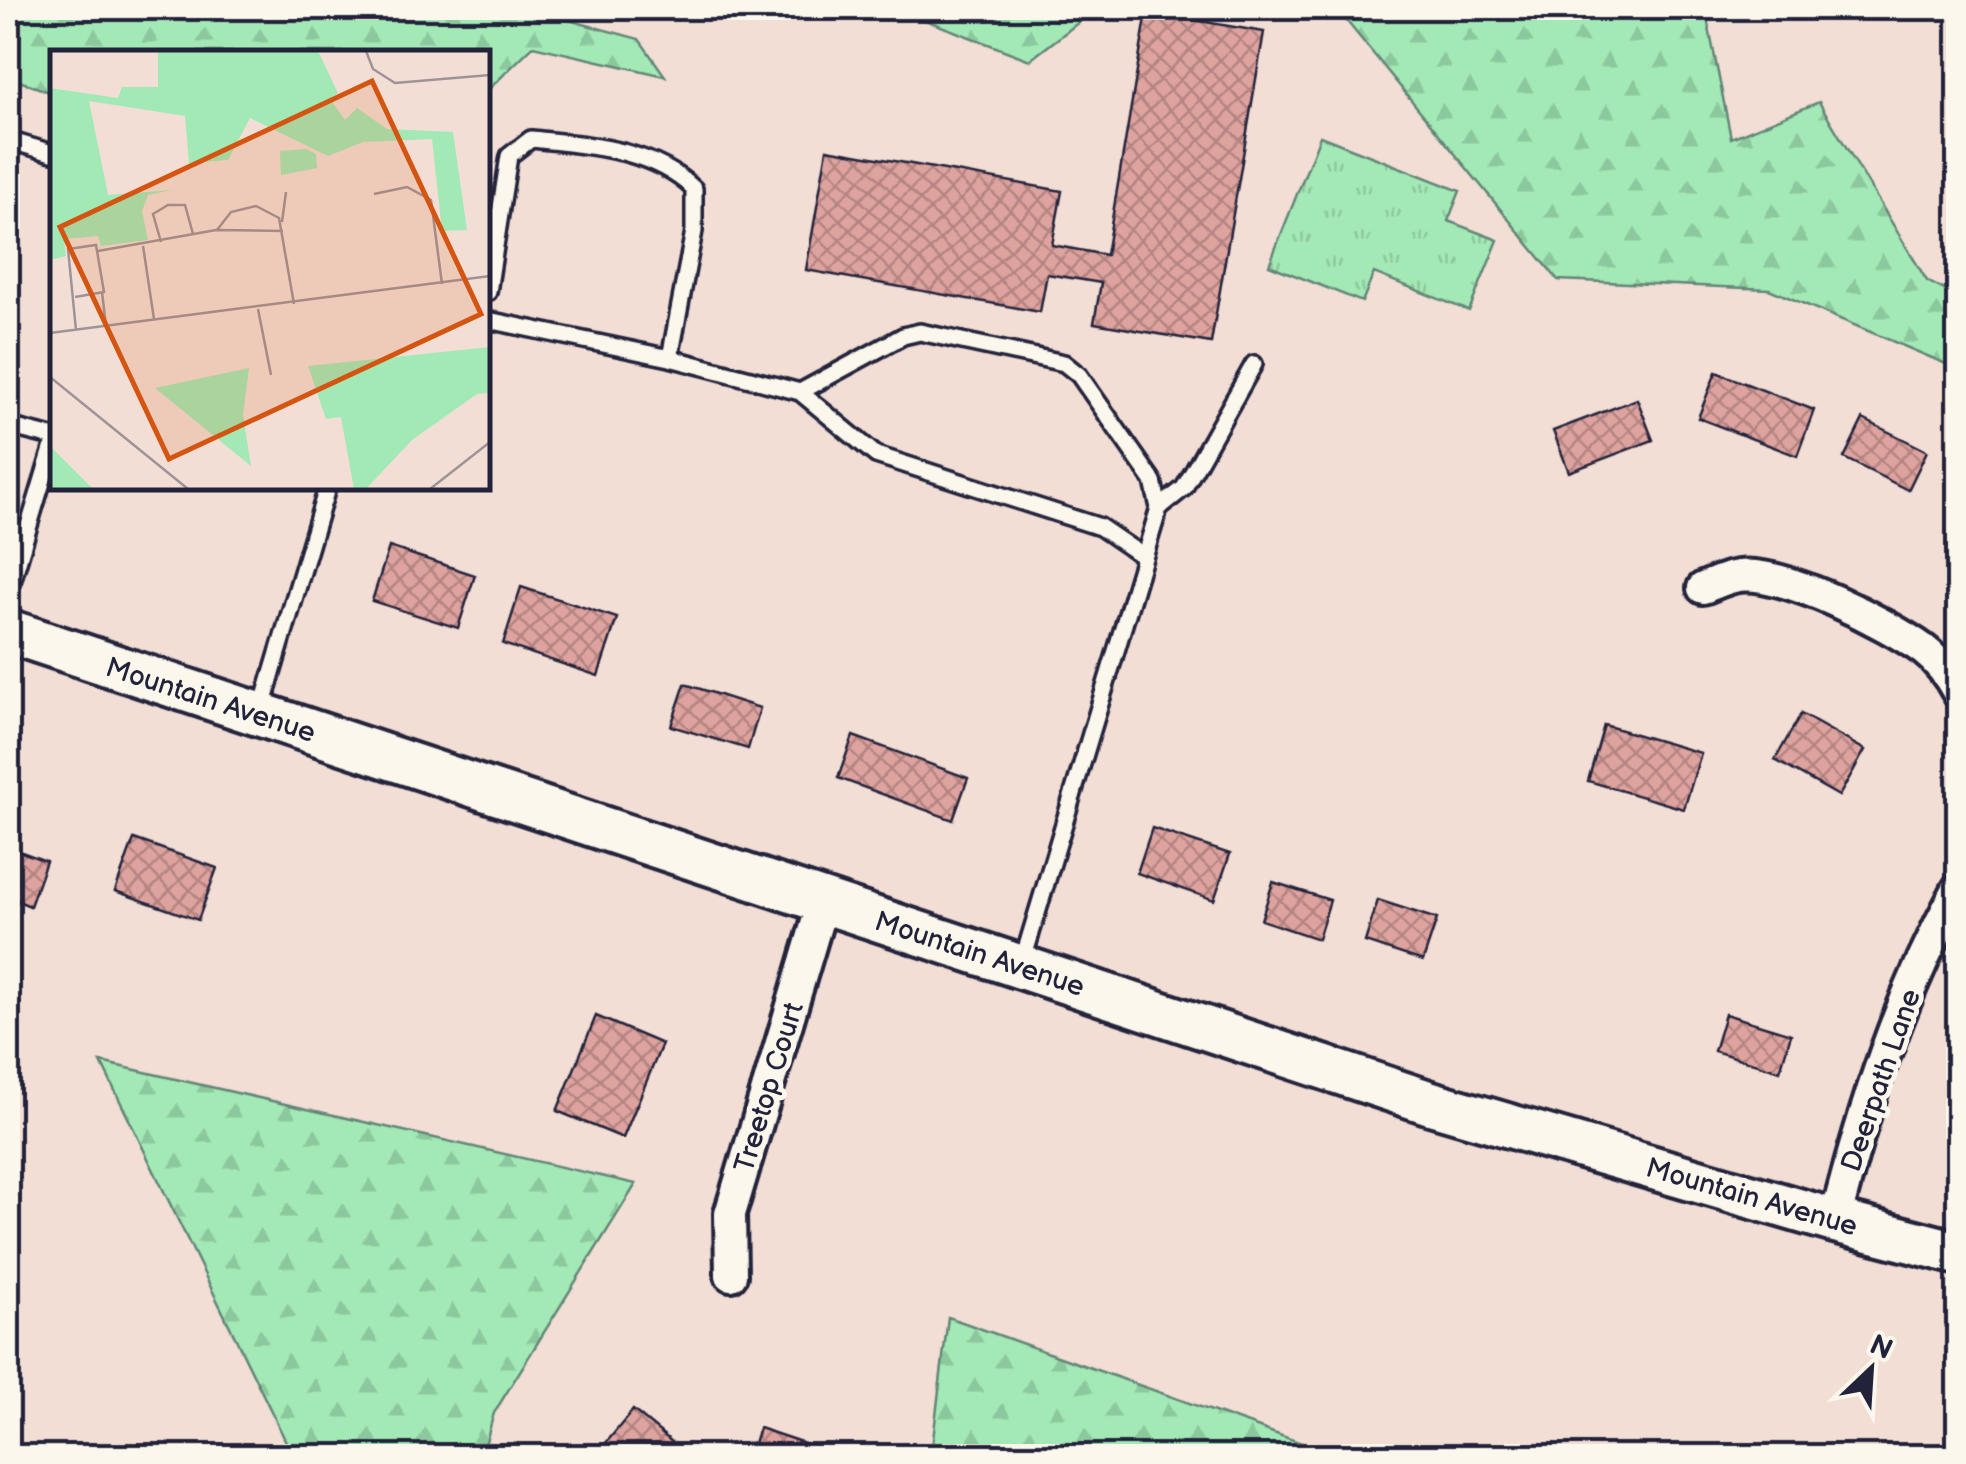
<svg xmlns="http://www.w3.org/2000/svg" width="1966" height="1464" viewBox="0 0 1966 1464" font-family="'Balsamiq Sans',sans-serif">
<defs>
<pattern id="forest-firs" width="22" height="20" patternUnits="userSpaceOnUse" patternTransform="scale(2.5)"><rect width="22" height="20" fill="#a3e9b5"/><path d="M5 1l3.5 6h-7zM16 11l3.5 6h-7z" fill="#8cc89d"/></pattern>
<pattern id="park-tufts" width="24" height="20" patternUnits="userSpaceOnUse" patternTransform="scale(2.5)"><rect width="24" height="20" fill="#a3e9b5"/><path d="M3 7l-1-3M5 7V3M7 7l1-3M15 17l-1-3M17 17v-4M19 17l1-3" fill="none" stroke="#8cc89d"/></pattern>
<pattern id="building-cross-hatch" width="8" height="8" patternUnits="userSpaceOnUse" patternTransform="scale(2.5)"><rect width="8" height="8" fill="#dea39e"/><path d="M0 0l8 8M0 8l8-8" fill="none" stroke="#b48482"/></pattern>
</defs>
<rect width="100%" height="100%" fill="#f2ded5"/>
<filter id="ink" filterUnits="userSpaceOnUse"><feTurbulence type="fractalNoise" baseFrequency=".01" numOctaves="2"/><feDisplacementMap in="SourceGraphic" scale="20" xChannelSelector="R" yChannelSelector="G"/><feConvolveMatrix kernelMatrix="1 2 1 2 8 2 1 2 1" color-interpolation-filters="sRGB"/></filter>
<g filter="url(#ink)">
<path fill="url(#forest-firs)" stroke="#628678" stroke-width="2.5" d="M8,8h516l115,31 26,37 -132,-30 -45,44v-38h-436v41l-44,-16z
M894,8h203l-67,52z
M1336,8h369l26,130 88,-36 108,179 31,16v72l-189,-80 -211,-9z
M101,1062l535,122 -142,229 -12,43h-189z
M948,1317l390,139h-407z"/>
<path fill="url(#park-tufts)" stroke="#628678" stroke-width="2.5" d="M1320,136l140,55 -12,30 50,19 -29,71 -95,-38 -12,29 -93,-37z"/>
<path fill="url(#building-cross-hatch)" stroke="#22223b" stroke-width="2.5" d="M1147,12l117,20 -53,311 -117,-20 7,-40 -54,-9 -7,38 -234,-42 21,-121 235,42 -10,54 54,10z
M1716,372l98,38 -17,46 -99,-38z
M1637,399l16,41 -84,32 -16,-41z
M1863,419l64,32 -19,39 -64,-32z
M389,547l86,28 -17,53 -86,-27z
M521,587l96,31 -19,58 -95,-32z
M685,684l75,24 -12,41 -77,-23z
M1801,714l64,36 -26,46 -64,-36z
M1604,725l97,28 -17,56 -96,-28z
M853,736l115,42 -15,42 -115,-42z
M1152,828l78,26 -16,46 -77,-27z
M134,839l83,29 -19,52 -83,-29z
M8,847l38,14 -16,45 -22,-9z
M1273,882l57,18 -12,39 -57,-19z
M1378,900l59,19 -14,42 -58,-19z
M1725,1014l66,20 -11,37 -66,-20z
M596,1016l66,28 -39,94 -66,-27z
M633,1410l56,46 -93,-1z
M759,1428l84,28h-93z"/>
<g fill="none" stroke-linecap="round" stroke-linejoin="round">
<g stroke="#22223b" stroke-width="22">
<path id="service" d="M8,140l44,13
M488,292l21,-136 22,-17c57,6 120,9 163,50v42l-24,127
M488,320l182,38 130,34 76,63 224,72 44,30
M800,392l103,-56 17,-4 144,31 15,12 74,106 6,27 -137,455
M8,426l44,11
M1159,508l25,-20 70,-124
M8,595l44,-146
M260,714l67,-226"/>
</g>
<g stroke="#22223b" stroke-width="38">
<path id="minor" d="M1703,588c11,-4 24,-11 36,-12 44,-6 150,48 185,74 13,10 26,27 34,42
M1835,1221c30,-118 65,-225 123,-332
M731,1275l-1,-61 93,-312"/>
</g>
<g stroke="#22223b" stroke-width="50">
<path id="secondary" d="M8,631l1423,472 404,118 123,32"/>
</g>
<use href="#service" stroke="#fbf7ec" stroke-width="15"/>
<use href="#minor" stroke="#fbf7ec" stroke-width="30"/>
<use href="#secondary" stroke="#fbf7ec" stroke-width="42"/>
</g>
</g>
<g text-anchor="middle" stroke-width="10" stroke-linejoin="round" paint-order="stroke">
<g font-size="28" fill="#22223b" stroke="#fbf7ec">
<text transform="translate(211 699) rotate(18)" y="10">Mountain Avenue</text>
<text transform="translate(980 953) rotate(18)" y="10">Mountain Avenue</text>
<text transform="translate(1880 1080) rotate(-71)" y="10">Deerpath Lane</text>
<text transform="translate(768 1087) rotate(-73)" y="10">Treetop Court</text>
<text transform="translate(1752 1196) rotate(16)" y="10">Mountain Avenue</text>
</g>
</g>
<g transform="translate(50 50)">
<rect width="440" height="440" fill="#f2ded5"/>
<path d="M108,1h160l20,42 -8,6 15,21 12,-12 30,21 66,3 14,98 -25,1 -10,-92 -69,3 -35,14 -78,-38 -22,42 -39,3 -4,-47 -96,-15 19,94 64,-5 -24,5 -6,16 6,29 -47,6 -3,-10 -34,3 2,17 -16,4v-172l68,10 4,-11h36zM440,297v46l-13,1 -65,46 -46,49h-12l-13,-72 -15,2 -18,-53zM199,318l-6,47 8,51 -96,-78zM0,396l43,43h-43z" fill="#a3e9b5"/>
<path d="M256,99l10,5 1,14 -36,7 -1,-24z" fill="#a3e9b5"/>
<path fill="none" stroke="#9f9397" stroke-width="2.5" d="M316,1l7,18 22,14 95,-8M324,144l33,-7 24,13 11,84M232,172l4,-30M167,180l14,-18 25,-6 23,12 15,86M111,192l-8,-28 15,-9h17l8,29M93,196l11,73M48,201l118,-21 67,1M52,242l4,34M25,247l29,-5 -8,-47 -28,4 8,81M208,259l13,66M0,283l440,-57M0,327l138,112M380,439l60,-47"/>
<path fill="#d45411" fill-opacity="0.15" stroke="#d45411" stroke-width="5" d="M322,31l109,233 -312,145 -109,-232z"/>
<rect width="440" height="440" fill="none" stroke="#22223b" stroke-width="5"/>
</g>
<rect width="1966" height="1464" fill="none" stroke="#fbf7ec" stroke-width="40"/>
<rect x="20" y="20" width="1926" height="1424" fill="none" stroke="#22223b" stroke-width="4" filter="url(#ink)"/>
<g transform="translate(1871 1369) rotate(25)" stroke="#fbf7ec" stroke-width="8" paint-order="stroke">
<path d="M0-8L18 38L0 25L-18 38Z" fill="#22223b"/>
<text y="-15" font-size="28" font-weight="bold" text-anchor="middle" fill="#22223b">N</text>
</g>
</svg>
